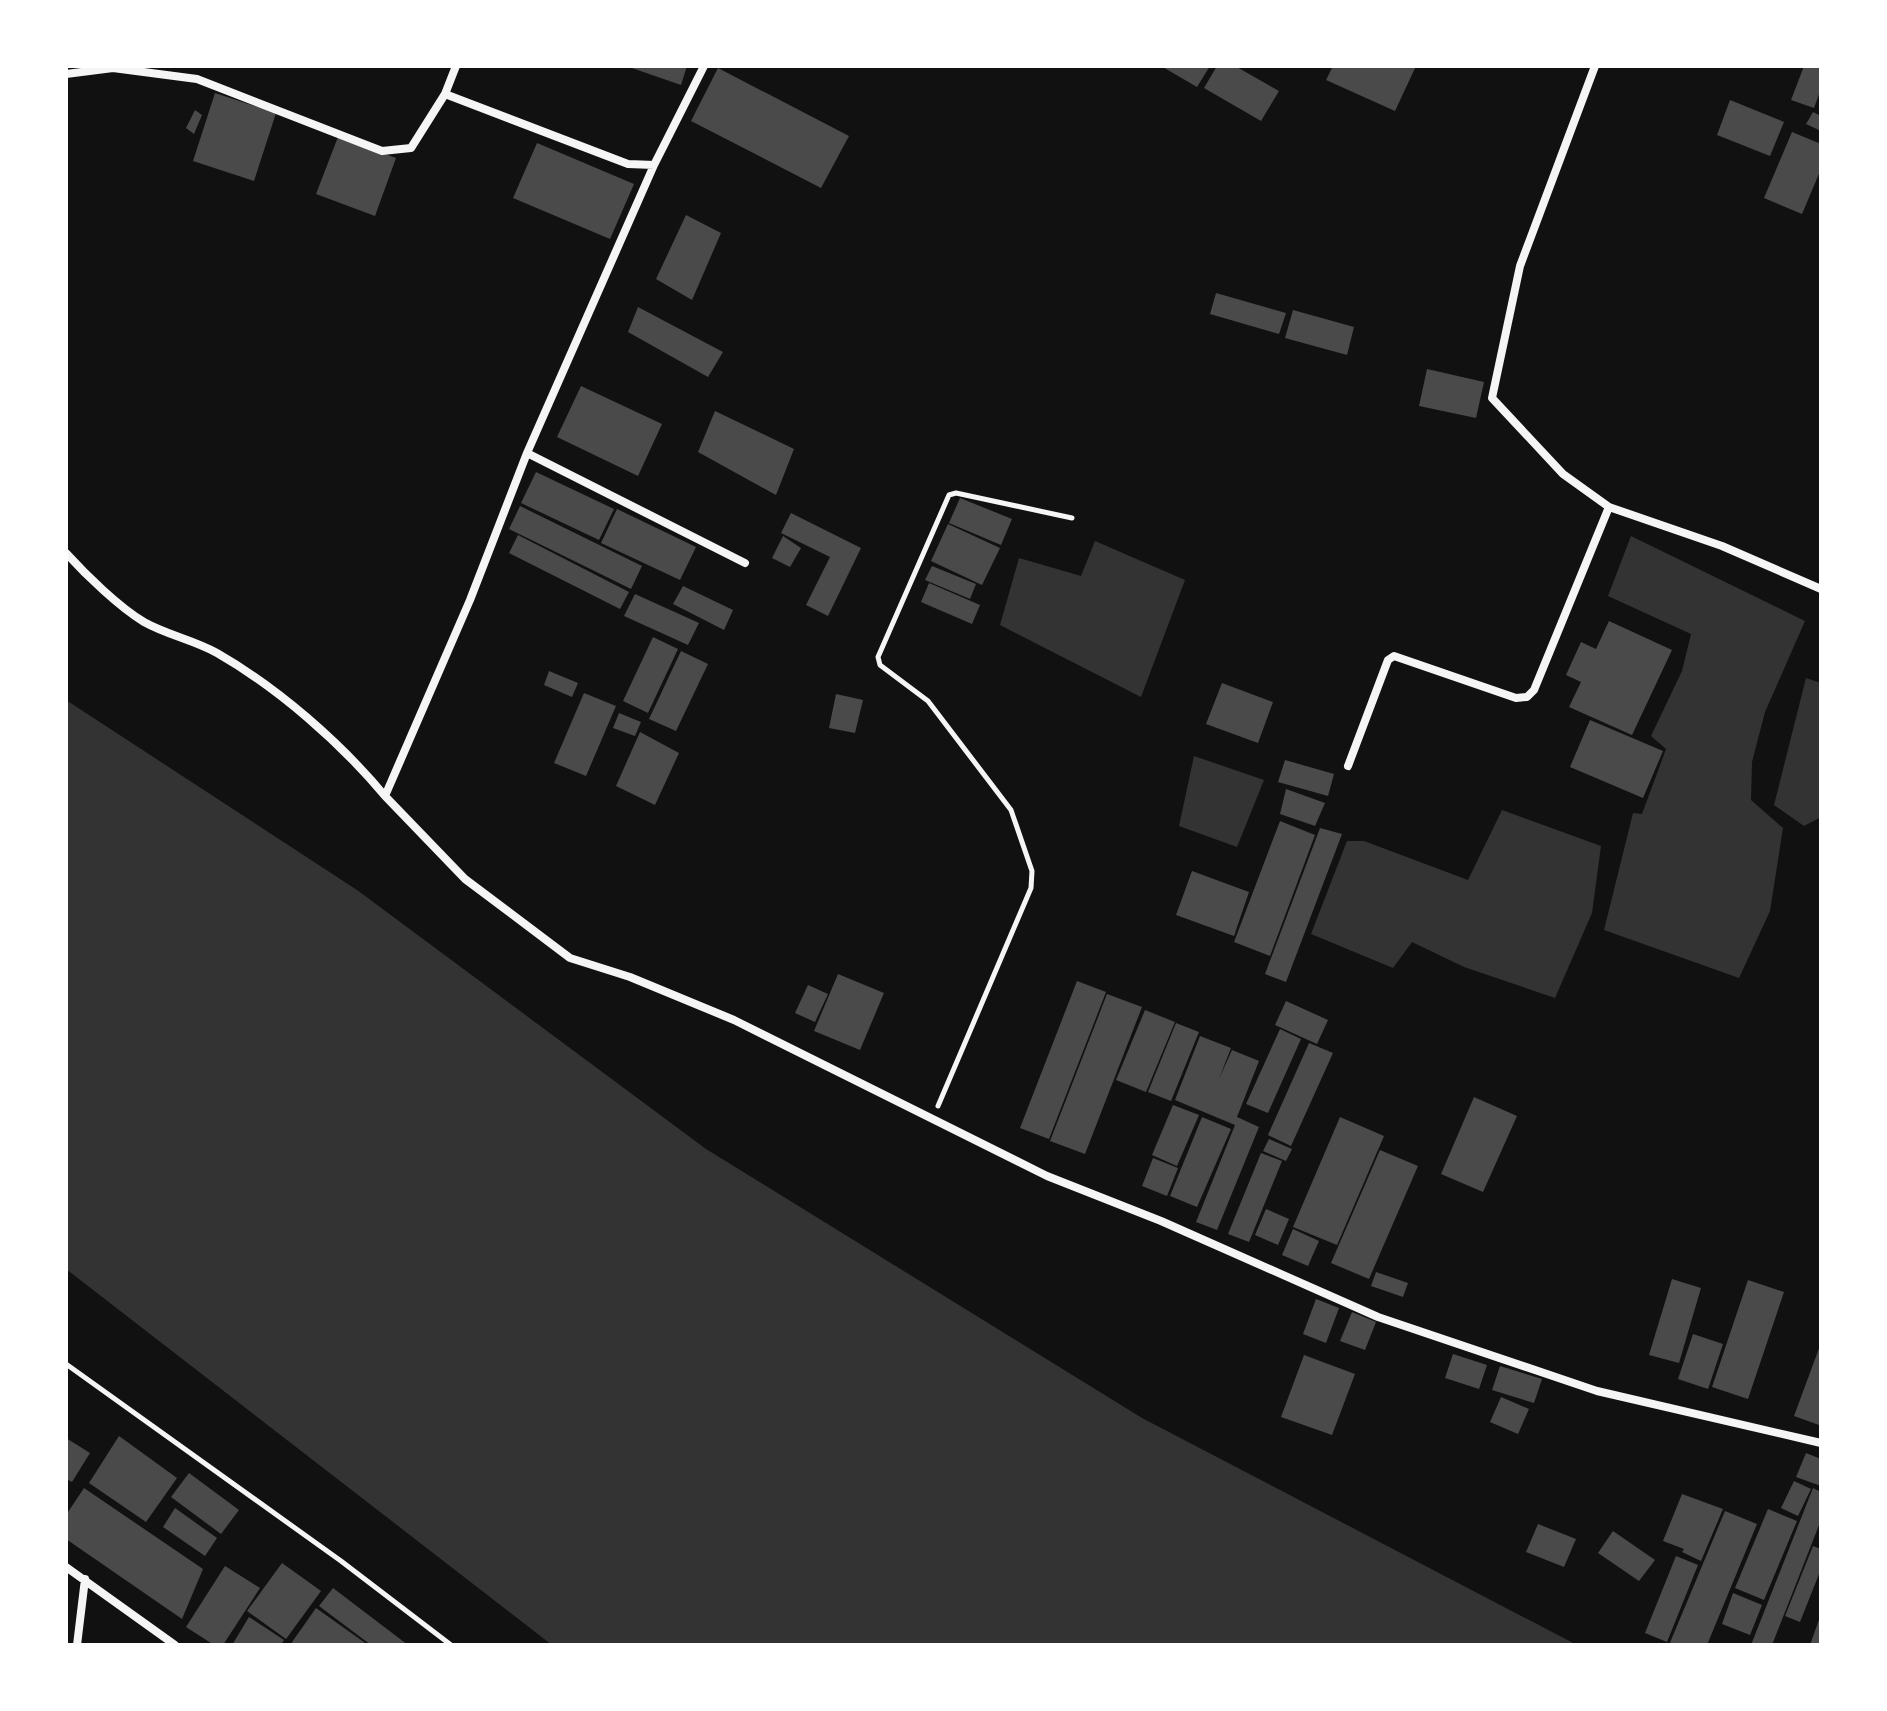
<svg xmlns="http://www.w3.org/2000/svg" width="1887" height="1711" viewBox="0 0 1887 1711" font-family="'Exo 2',sans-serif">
<rect width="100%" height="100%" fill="#111"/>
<path fill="#333" d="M1631,536l174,85 -40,91 -13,50 -1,38 32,28 -13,83 -31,67 -135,-48 29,-117 9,1 24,-65 -15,-13 31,-65 9,-37 -83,-38z
M1095,541l90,39 -44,117 -141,-72 19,-67 62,18z
M1806,678l15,5v134l-17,9 -30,-21z
M66,700l291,190 349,259 436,269 435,227h-1025l-486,-376z
M1194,756l70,24 -27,67 -58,-21z
M1502,810l99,36 -9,67 -37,85 -91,-31 -52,-25 -19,26 -82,-34 36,-93h17l104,39z"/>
<path fill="#4a4a4a" d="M626,66h61l-6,19z
M1161,66h49l-13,21z
M1217,66h18l44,25 -18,30 -57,-33z
M1333,66h83l-21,45 -69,-31z
M1804,66h17v23l-7,19 -23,-8z
M718,68l131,68 -28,52 -130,-67z
M215,93l61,20 -22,68 -61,-20z
M1730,100l54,22 -14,34 -53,-21z
M195,110l7,5 -8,19 -8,-6z
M1813,112l8,4v15l-15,-7z
M1792,132l29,12v25l-19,45 -38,-16z
M338,137l58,21 -21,58 -59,-22z
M537,143l97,41 -24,55 -97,-41z
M686,215l35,18 -29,67 -36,-21z
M1216,293l70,20 -7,21 -69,-20z
M638,307l85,45 -15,25 -80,-45z
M1293,310l61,17 -7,28 -62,-17z
M1427,369l57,13 -8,36 -57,-12z
M581,386l81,38 -24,52 -81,-39z
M715,411l79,38 -18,46 -78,-43z
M536,472l78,37 -15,31 -78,-37z
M960,498l52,21 -11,26 -52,-22z
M520,506l122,60 -11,23 -122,-60z
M617,509l79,38 -16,33 -79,-37z
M791,513l70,35 -33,68 -22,-11 24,-48 -49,-24z
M948,524l52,24 -18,37 -51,-24z
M518,535l111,57 -9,17 -111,-56z
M783,536l18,12 -11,19 -18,-9z
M932,566l44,18 -6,15 -45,-19z
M929,583l51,22 -8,19 -51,-22z
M683,586l50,24 -9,20 -51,-26z
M635,594l64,29 -11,22 -64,-29z
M1609,621l63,29 -40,85 -63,-28 12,-25 -15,-7 15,-33 15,7z
M653,637l25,12 -30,64 -25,-12z
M681,651l27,13 -32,67 -27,-12z
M549,671l29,12 -6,14 -28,-12z
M1222,683l51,19 -15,41 -52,-19z
M584,693l32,13 -30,70 -32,-13z
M836,694l27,6 -8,33 -26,-5z
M619,713l22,9 -6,14 -22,-8z
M1590,720l73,31 -20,47 -73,-31z
M640,732l39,21 -24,52 -39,-19z
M1285,760l49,14 -6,22 -50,-14z
M1286,789l39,14 -10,23 -35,-12z
M1280,821l35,14 -45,121 -36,-14z
M1320,828l22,6 -56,148 -21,-8z
M1192,871l57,21 -15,44 -58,-21z
M838,974l46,19 -24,57 -46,-19z
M1077,981l29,11 -57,147 -29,-11z
M808,985l20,9 -13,28 -20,-9z
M1107,994l35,13 -57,147 -35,-13z
M1286,1001l42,19 -11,24 -42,-19z
M1145,1010l30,12 -29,70 -30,-12z
M1176,1023l23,9 -28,69 -23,-9z
M1280,1029l21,10 -33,74 -22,-9z
M1200,1036l31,12 -12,31 13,-29 27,11 -22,56 22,10 -42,103 -21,-8 39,-97 -60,-25z
M1309,1043l24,10 -42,93 -23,-11z
M1474,1097l43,19 -34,76 -42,-18z
M1173,1105l26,10 -22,51 -25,-11z
M1202,1117l29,12 -34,78 -27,-11z
M1340,1117l44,19 -47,109 -44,-18z
M1269,1139l23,10 -6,12 -23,-10z
M1380,1150l38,16 -49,113 -38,-16z
M1261,1153l21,8 -33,81 -21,-8z
M1153,1158l25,10 -11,28 -25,-10z
M1266,1209l23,10 -11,26 -23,-10z
M1293,1229l26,12 -11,25 -26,-11z
M1376,1272l32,11 -5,14 -32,-11z
M1672,1279l29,9 -22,75 -30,-8z
M1748,1280l36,12 -36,107 -36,-12z
M1316,1299l23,9 -13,35 -23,-9z
M1352,1312l24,10 -11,28 -25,-9z
M1693,1334l30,10 -15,45 -30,-10z
M1821,1343v76l-2,6 -25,-9z
M1453,1354l34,11 -8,24 -34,-11z
M1304,1355l51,19 -23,61 -51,-18z
M1500,1366l42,13 -8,24 -42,-13z
M1501,1397l28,12 -11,25 -28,-12z
M119,1436l58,42 -31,44 -57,-39z
M66,1438l24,15 -18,29 -6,-3z
M1806,1453l15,6v27l-25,-9z
M189,1473l50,37 -18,24 -50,-37z
M1794,1481l17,8 -13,27 -17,-8z
M84,1488l119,81 -21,50 -116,-80v-24z
M1813,1488l8,4v28l-49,125h-21z
M1682,1494l41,15 -22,52 -19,-9 2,-3 -21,-8z
M175,1508l42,30 -12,18 -42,-29z
M1768,1509l29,12 -33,79 -29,-12z
M1725,1511l32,13 -50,121h-38z
M1538,1524l38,15 -12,28 -38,-15z
M1613,1531l42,29 -16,21 -41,-28z
M1813,1546l8,3v20l-21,53 -15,-6z
M1676,1556l22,9 -31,77 -22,-9z
M282,1563l39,28 -35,48 -39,-28z
M225,1566l35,22 -37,57h-9l-28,-18z
M333,1588l75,57h-37l-52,-39z
M1733,1593l29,12 -12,30 -28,-11z
M316,1608l52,37h-78z
M1821,1614v31h-11z
M249,1617l35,23 -3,5h-49z"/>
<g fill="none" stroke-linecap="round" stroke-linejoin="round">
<path stroke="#f5f5f5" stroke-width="5" d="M938,1106l93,-218 1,-17 -21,-61 -83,-109 -48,-36 -2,-8 71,-162 7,-2 116,25
M66,1364l275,197 110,84"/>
<path stroke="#f5f5f5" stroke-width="8" d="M1595,66l-75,200 -28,132 71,76 46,33 113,39 99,43
M66,74l47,-6 84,11 185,72 29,-3 34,-54 183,70 26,1 50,-99
M445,94l11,-28
M654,165l-127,288 -57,147 -85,196 80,83 105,79 60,19 104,43 313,156 114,45 217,96 219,74 224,52
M527,453l218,110
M66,553c20,22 53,54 78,69 23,13 50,18 73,31 61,35 123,89 168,143
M1348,766l40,-106 6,-4 122,42 11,-1 7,-7 75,-183
M66,1567l109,78
M77,1645l8,-66"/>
</g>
<rect width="1887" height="1711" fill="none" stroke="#ffffff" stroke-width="136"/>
</svg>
